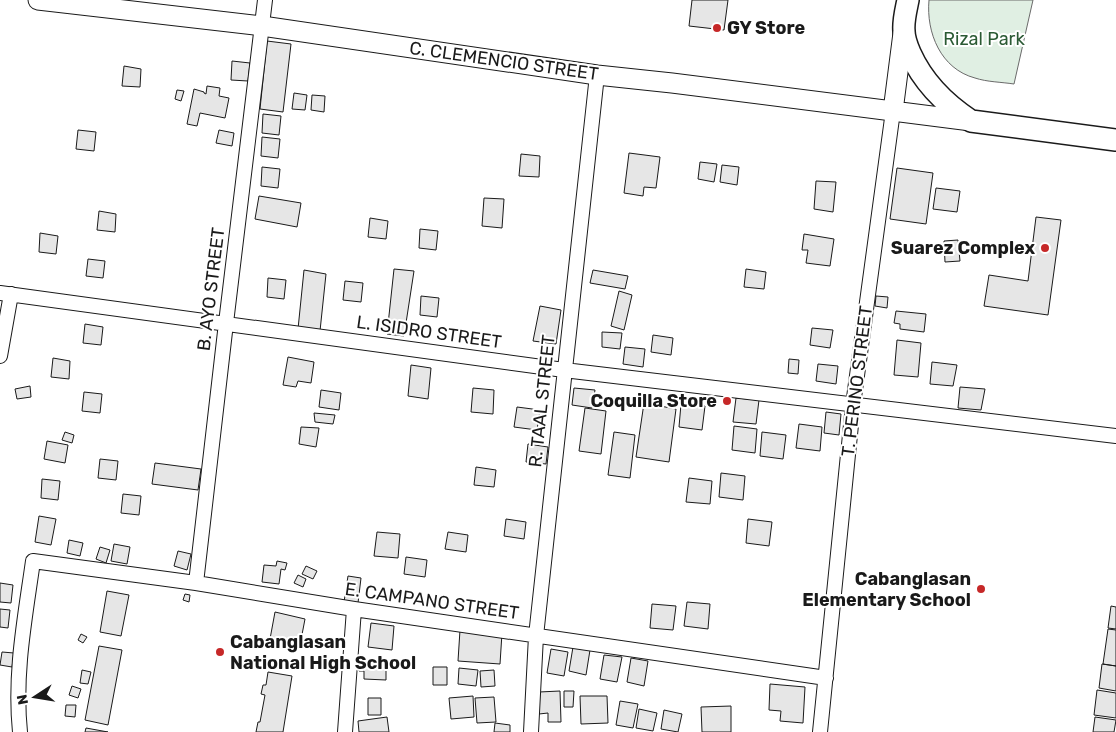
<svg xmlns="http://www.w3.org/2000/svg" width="1116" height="732" viewBox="0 0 1116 732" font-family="Rubik,sans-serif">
<rect width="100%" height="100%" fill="#fff"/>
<path fill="#e0efe3" stroke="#6a6a6a" d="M929,0h104l-19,84c-13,-2 -27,-2 -39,-6 -34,-9 -49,-45 -46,-78z"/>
<path fill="#e6e6e6" stroke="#1a1a1a" d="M692,0h36l-4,30 -35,-4z
M267,41l24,3 -8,68 -23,-3z
M232,61l18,2 -2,18 -17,-1z
M124,66l17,3 -1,18 -18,-1z
M207,86l13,2 -1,8 10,2 -4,20 -25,-5 -3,13 -10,-2 7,-35 10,3v1l2,1z
M177,90l7,1 -3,10 -6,-2z
M294,93l13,2 -2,15 -13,-1z
M312,95l13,1 -1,16 -13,-2z
M263,114l18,2 -2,19 -17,-2z
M78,130l18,2 -2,19 -18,-2z
M219,130l15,3 -2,13 -16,-3z
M262,137l18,2 -2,19 -17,-2z
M629,153l31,4 -4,31 -12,-1 -1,9 -19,-3z
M521,154l19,2 -1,21 -20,-1z
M700,162l17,2 -3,18 -16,-3z
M722,165l17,2 -2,18 -17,-3z
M262,167l18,2 -2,19 -17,-2z
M897,168l36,5 -7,51 -36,-5z
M816,181l20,1 -3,30 -19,-3z
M936,188l24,3 -3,21 -24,-3z
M259,196l42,7 -4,24 -42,-8z
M484,198l20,1 -2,29 -20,-2z
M99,211l17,3 -1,18 -18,-2z
M1036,217l25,3 -13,95 -64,-9 5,-31 39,6z
M370,218l18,3 -2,18 -18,-2z
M420,229l18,2 -2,19 -17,-2z
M40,233l18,3 -2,18 -17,-2z
M804,234l30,5 -4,27 -24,-3 2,-13h-6z
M958,240l2,21 -15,1 -1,-21z
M88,259l17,2 -2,17 -17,-2z
M394,269l20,2 -10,65 -17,-2z
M746,269l20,3 -2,17 -20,-2z
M304,270l22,4 -6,57 -22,-2z
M593,270l35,6 -3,13 -35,-6z
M268,278l18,2 -2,19 -17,-2z
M345,281l18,2 -2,19 -18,-2z
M619,291l13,4 -8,35 -13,-4z
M421,296l18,2 -2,19 -17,-2z
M876,296l12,1 -1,11 -12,-2z
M540,306l21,4 -5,34 -23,-3z
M896,311l30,3 -2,18 -24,-3v-5l-6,-1z
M85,324l18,3 -2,18 -18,-2z
M812,328l21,2 -3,18 -20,-3z
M602,332l20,1 -2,16 -18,-2z
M653,335l20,3 -2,17 -20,-3z
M897,340l24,3 -3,34 -24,-2z
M625,347l20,2 -2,18 -20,-3z
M288,357l26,5 -3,21 -13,-2 -2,6 -13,-2z
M53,358l17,3 -1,18 -18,-2z
M789,359l10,1 -1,14 -10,-1z
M932,362l25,3 -4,21 -23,-2z
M818,364l20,2 -2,18 -20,-3z
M411,365l20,3 -3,31 -20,-3z
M30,386l1,11 -14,2 -2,-10z
M960,387l25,2 -4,21 -23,-2z
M473,388l21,2 -1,24 -22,-2z
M574,388l21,2 -3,18 -20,-3z
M321,390l20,3 -2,17 -20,-3z
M84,392l18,2 -2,19 -18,-2z
M736,398l23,2 -3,24 -23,-2z
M644,403l32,6 -7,53 -33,-5z
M681,404l24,2 -3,24 -23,-3z
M517,407l23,3 -3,20 -23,-3z
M585,408l21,3 -5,43 -22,-3z
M826,412l15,2 -2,21 -15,-2z
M314,413l21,2 -2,9 -18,-2z
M799,424l23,3 -2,24 -24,-3z
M734,426l23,3 -2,24 -23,-3z
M301,427l18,1 -3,19 -17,-3z
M65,432l9,3 -2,8 -10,-3z
M614,432l21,3 -5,43 -22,-3z
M762,432l24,3 -3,24 -23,-3z
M47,441l21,4 -3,18 -21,-4z
M528,444l20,3 -2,17 -20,-2z
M100,459l18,2 -2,19 -18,-2z
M155,463l46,6 -3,21 -46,-6z
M476,467l20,3 -2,17 -20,-2z
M721,473l24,3 -2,24 -24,-3z
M689,478l23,3 -2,23 -24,-2z
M42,479l18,2 -2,19 -17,-2z
M123,494l18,2 -2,19 -18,-2z
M39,516l17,3 -5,26 -16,-3z
M506,519l20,3 -2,17 -20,-3z
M748,519l24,3 -3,24 -23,-3z
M377,532l23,2 -2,24 -24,-2z
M448,532l20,3 -2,17 -21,-3z
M69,540l14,3 -3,13 -13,-3z
M114,544l16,3 -3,17 -16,-3z
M100,547l10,3 -4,13 -10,-4z
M178,551l13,3 -4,16 -13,-4z
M406,557l21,3 -2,17 -21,-3z
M277,561l10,2 -2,7 -4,-1 -2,15 -17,-2 2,-17 12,1z
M306,566l11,5 -4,8 -11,-5z
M298,575l8,4 -3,8 -9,-4z
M348,576l13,2 -3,25 -14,-1z
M0,583l13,2 -2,18 -11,-1z
M107,591l22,4 -8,41 -21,-4z
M185,594l5,1 -1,7 -6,-2z
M687,602l23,2 -2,25 -24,-3z
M652,604l24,2 -3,24 -23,-2z
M1111,606l5,1v22l-8,-1z
M0,609l10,1 -2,18 -8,-1z
M275,612l30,7 -5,26 -30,-6z
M371,623l23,3 -2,24 -24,-3z
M1108,629l8,1v36l-13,-2z
M460,630l42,3 -2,31 -42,-3z
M81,634l6,3 -4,6 -5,-3z
M99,646l23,4 -14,75 -23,-5z
M573,647l17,3 -4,25 -17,-4z
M551,649l17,3 -4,24 -17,-3z
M2,652l12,1 -2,14 -12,-2z
M604,655l18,2 -5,25 -17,-3z
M631,658l17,3 -4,25 -17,-4z
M359,660h27v20l-22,-1v-8h-5z
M1102,664l14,2v25l-17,-3z
M433,667h14v18h-14z
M459,668l19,2 -2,16 -18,-2z
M82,670l9,2 -3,12 -8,-1z
M494,670l1,16 -14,1 -1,-16z
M268,672l24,4 -9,56h-27l2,-10h2l5,-27 -4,-1 2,-9h3z
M770,684l35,3 -2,36 -23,-2 1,-10 -12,-1z
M72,686l9,3 -3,9 -9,-3z
M1097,690l19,3v25l-22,-3z
M560,691l1,31h-13v-9l-9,1v-22z
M564,691h10l-1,16h-9z
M473,696l1,21 -23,2 -2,-21z
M580,696h27l1,27 -27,1z
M494,697l2,25 -19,1 -2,-25z
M368,698h13v17h-13z
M620,701l18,3 -5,24 -17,-3z
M66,705h10l-1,12 -10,-1z
M731,706v26h-29l-1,-25z
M639,709l18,4 -4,18 -17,-3z
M664,710l18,4 -4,18 -17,-3z
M387,717l2,15h-30l-1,-11z
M1095,717l21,3 -2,12h-21z
M495,723l15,2v7h-16z
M86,728l22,4h-23z"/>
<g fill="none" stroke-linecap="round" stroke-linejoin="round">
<g stroke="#1a1a1a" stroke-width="16">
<path id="street" d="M0,293l564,77 552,66
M0,356l11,-62
M196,583l30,-260 39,-323
M20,732c-6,-58 5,-114 13,-171l163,22 158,26 472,69
M345,732l9,-123
M531,732l5,-96 61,-561
M820,732l33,-327 40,-294"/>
</g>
<g stroke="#1a1a1a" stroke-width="21">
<path id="secondary" d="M38,0l224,26 335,49 75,8 299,38
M893,111l10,-78"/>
</g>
<g stroke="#1a1a1a" stroke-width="24">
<path id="primary" d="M908,0c-2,10 -5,21 -4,31 0,7 3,15 6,22 13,29 35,51 61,68l145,19"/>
</g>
<use href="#street" stroke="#fff" stroke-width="14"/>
<use href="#secondary" stroke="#fff" stroke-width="19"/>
<use href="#primary" stroke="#fff" stroke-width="21"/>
</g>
<g fill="#c62828" stroke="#fff" stroke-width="2">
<circle cx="717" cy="28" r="5"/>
<circle cx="1045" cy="248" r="5"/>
<circle cx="727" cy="401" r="5"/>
<circle cx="981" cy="589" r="5"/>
<circle cx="220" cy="652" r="5"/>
</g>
<g text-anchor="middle" stroke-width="4" stroke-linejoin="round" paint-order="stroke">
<g font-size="18" font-weight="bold" fill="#1a1a1a" stroke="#fff" text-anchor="end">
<text x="727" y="34" text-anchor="start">GY Store</text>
<text x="1035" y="254">Suarez Complex</text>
<text x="717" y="407">Coquilla Store</text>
<text x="971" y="585">Cabanglasan<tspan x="971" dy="21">Elementary School</tspan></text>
<text x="230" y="648" text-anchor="start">Cabanglasan<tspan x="230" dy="21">National High School</tspan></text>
</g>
<g font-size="18" fill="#2b5a34" stroke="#fff">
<text x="984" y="45">Rizal Park</text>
</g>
<g font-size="18" fill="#1a1a1a" stroke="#fff">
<text transform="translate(504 61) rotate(8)" y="6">C. CLEMENCIO STREET</text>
<text transform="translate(211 289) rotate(-83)" y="6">B. AYO STREET</text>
<text transform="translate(429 332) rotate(8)" y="6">L. ISIDRO STREET</text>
<text transform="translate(857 381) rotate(-83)" y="6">T. PERINO STREET</text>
<text transform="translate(542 401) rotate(-84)" y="6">R. TAAL STREET</text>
<text transform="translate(432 601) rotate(8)" y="6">E. CAMPANO STREET</text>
</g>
</g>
<g transform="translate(35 697) rotate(258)" stroke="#ffffff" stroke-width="4" paint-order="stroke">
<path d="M0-4L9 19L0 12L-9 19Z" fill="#1a1a1a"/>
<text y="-8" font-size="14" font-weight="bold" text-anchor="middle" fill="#1a1a1a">N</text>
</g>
</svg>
